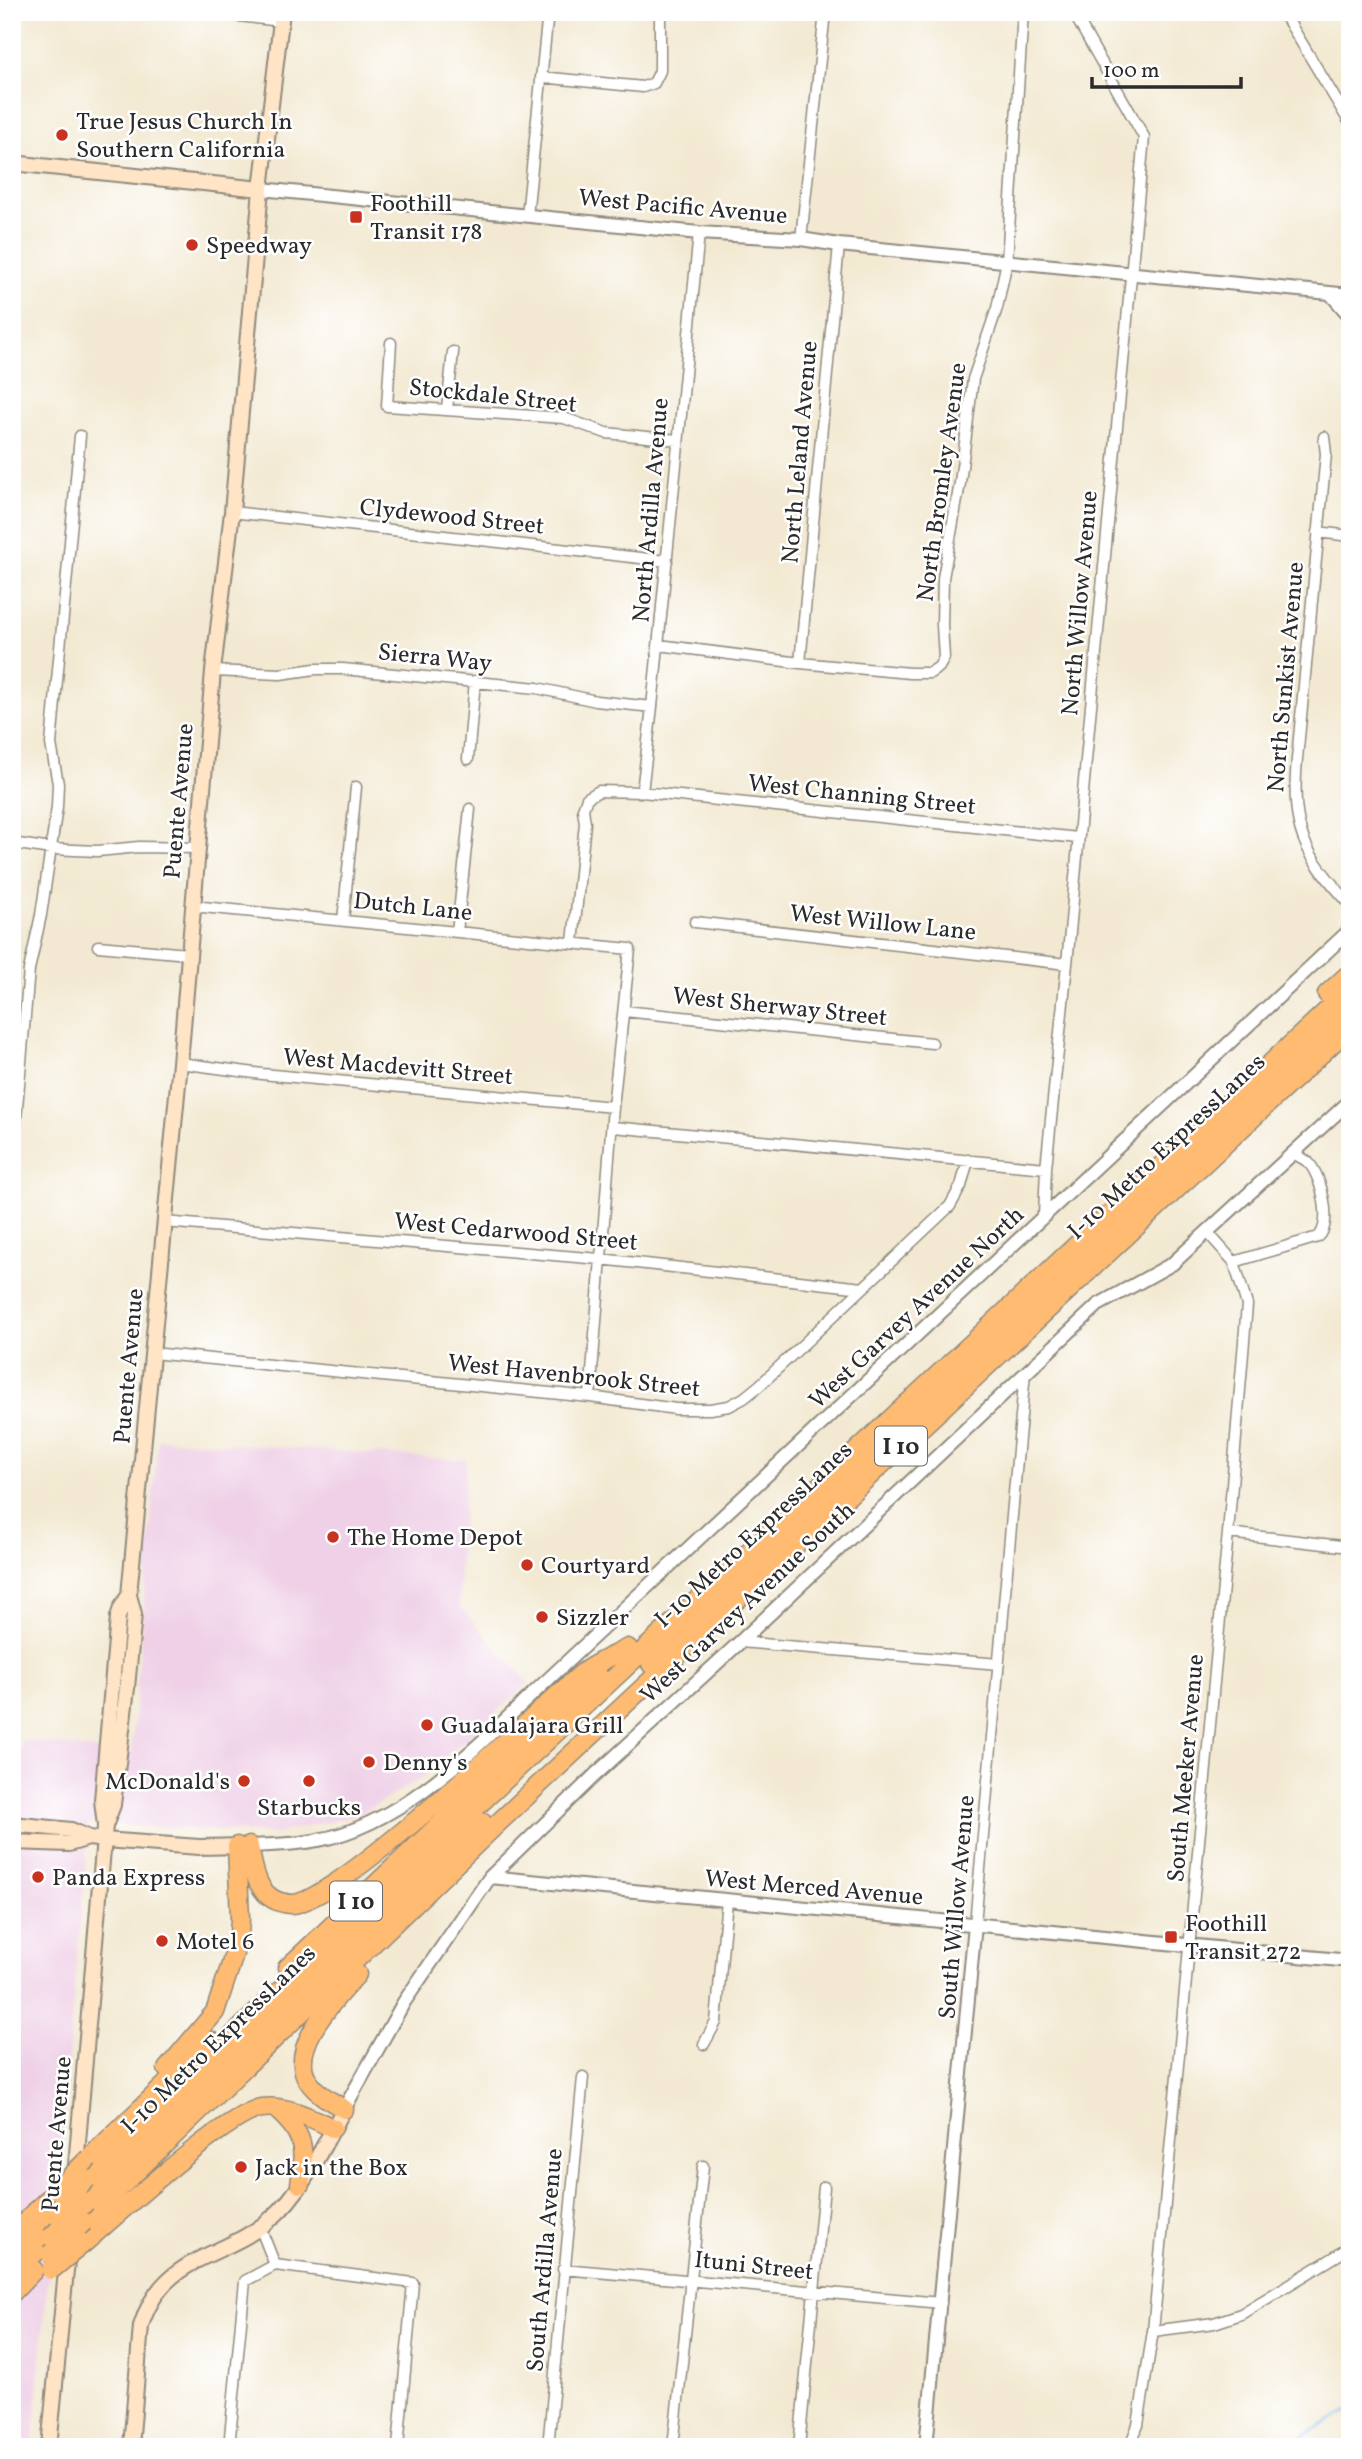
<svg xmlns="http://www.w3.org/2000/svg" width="1362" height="2459" viewBox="0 0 1362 2459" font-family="Vollkorn,serif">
<rect width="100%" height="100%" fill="#fff"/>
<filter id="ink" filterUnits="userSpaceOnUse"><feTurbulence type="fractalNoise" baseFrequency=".0143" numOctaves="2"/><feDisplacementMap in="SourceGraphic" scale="14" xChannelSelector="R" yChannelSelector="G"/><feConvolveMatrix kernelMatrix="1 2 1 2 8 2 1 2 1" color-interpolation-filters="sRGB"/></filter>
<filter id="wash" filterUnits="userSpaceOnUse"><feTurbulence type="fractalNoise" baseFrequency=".00686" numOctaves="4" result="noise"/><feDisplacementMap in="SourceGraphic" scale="28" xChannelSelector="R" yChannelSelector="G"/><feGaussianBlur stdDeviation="1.57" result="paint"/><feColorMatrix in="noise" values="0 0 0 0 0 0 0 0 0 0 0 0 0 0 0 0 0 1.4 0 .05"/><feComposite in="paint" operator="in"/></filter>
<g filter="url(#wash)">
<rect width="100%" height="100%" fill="#f3e9d2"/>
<path fill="#efd0e7" d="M158,1439l308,21 -6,99 -1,47 70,77 -107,95 -64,37 -84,19 -185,-11 -56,624h-21v-643l10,-64 109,15z"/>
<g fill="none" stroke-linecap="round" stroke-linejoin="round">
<path stroke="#80bbf2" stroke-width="2.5" d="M1284,2447l66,-37"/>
</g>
</g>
<g filter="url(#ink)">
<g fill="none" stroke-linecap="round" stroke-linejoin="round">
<g stroke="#8f8a7e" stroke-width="13">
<path id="minor" d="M204,12l77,9
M1283,12l67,111
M541,77l102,10 11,-4 6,-12v-59
M527,216l21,-204
M801,239l24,-227
M391,343l-4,63 177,12 42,15 72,7
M447,409l6,-57
M1324,437l2,17 -29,305c-6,71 6,94 53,145
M232,512l435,49
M1318,532l32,4
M659,645l141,18 110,10h20l9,-6 5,-9 -2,-33 1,-47 17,-95 13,-104 24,-71 10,-47 16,-249
M800,663l39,-418
M213,671l67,3 35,-5h28l194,19 59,13 56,6
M468,759l7,-78
M642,792l10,-85 47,-474
M12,843l39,6 47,2 41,-4 58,1
M192,906l438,43 -17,158 -23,290
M343,921l13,-134
M695,922l372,42
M457,932l13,-123
M573,943l12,-120 -2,-14 4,-11 12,-7 43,1 436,46
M98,946l90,8
M624,1011l308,32
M180,1063l82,11 351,33
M613,1127l433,41
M12,1165l17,-195 12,-55 16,-108 1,-23 -7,-40 29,-308
M1044,1216l2,-48 21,-204 77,-827 -71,-125
M164,1222l436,37 263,29
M1234,1262l84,-25c15,-12 4,-61 -10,-75 -4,-3 -10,-6 -15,-9
M152,1353l438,44 86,12h34l19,-3 15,-8 16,-13 190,-179 11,-20 7,-26
M1228,1533l122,14
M740,1642l259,22
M975,1924l50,-552
M704,2044l12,-22 11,-122
M260,2227l15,38 138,18 -15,164
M563,2269l378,34
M1153,2331l61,-8 27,-9 97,-59 12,-9
M1131,2443l7,-18 15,-94 75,-798 19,-228 -13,-43 -26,-29
M229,2447l16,-166 30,-16
M548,2447l35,-370
M673,2447l30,-281
M799,2447l25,-260"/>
</g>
<g stroke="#8f8a7e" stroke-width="16">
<path id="tertiary" d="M261,189l438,44 102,6 38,6 511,50
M1330,293l20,23
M249,1846c23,-1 46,-1 69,-6 85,-15 161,-96 222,-153l810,-757
M490,1877l860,84
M344,2109l60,-107 86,-125 105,-102 145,-133 358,-337 74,-41 178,-163
M926,2447l49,-523"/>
</g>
<g stroke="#8f8a7e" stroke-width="18">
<path id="secondary" d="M12,163l249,26
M12,1824l59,6 18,8 15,2 95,7 47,-1
M105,1826l8,-21 14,-117 7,-74 -5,-19 51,-532 33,-392 19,-159 29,-323 21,-177
M12,1842l57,2 20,-6
M75,2177l30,-351 -3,-26 16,-183 3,-9 8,-13
M49,2447l19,-197
M131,2447l10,-121c22,-73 84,-66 132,-109 30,-26 51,-73 71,-108"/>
</g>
<g stroke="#8f8a7e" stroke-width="21">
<path id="motorway" d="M1327,994l23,-21
M651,1664l699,-656
M249,1846c5,27 9,56 42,58 41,3 247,-193 290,-230 13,-11 32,-18 47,-26
M287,1968l311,-293
M167,2069l48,-57 16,-48 8,-29 1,-16 -3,-73
M276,2109c28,24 30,39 24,75
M344,2109c-12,-7 -27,-15 -35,-27 -24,-33 28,-85 48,-108
M89,2158l122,-117
M87,2179l167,-164 1096,-1026
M86,2202l138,-138 258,-242
M84,2222l414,-399 852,-796
M12,2235l45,-45
M84,2243c32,-27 144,-131 178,-135 25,-3 49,10 71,20
M12,2254l41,-40
M12,2276l39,-39
M12,2293l22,-23"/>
</g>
<use href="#minor" stroke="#fff" stroke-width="10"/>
<use href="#tertiary" stroke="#fff" stroke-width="12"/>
<use href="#secondary" stroke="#ffe4c6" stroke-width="14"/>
<use href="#motorway" stroke="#ffbb71" stroke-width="18"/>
<g stroke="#8f8a7e" stroke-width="21" stroke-linecap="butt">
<path id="motorway-bridge" d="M57,2190l32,-32
M53,2214l34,-35
M51,2237l35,-35
M50,2254l34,-32
M51,2270l33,-27"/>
</g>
<use href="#motorway-bridge" stroke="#ffbb71" stroke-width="18"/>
</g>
</g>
<g fill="#c8321e" stroke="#fff" stroke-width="2.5">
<circle cx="62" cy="135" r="7"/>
<rect x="349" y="210" width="14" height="14" rx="3.5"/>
<circle cx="192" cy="245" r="7"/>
<circle cx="333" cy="1537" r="7"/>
<circle cx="527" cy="1565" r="7"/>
<circle cx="542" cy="1617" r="7"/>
<circle cx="427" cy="1725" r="7"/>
<circle cx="369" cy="1762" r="7"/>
<circle cx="244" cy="1781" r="7"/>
<circle cx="309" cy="1781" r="7"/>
<circle cx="38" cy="1877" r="7"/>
<rect x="1164" y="1930" width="14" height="14" rx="3.5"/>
<circle cx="162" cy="1941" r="7"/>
<circle cx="241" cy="2167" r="7"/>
</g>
<g text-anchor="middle" stroke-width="5" stroke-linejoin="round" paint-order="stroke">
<g fill="#fff" stroke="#6b6b6b" stroke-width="2">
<rect x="875" y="1426.5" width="52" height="39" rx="5"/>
<rect x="330" y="1881.5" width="52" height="39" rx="5"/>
</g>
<g font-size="23" font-weight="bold" fill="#2b2b2b">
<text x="901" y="1454">I 10</text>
<text x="356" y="1909">I 10</text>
</g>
<g font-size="24" fill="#2b2b2b" stroke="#fff" text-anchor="start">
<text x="76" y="129">True Jesus Church In<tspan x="76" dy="28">Southern California</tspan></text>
<text x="370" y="211">Foothill<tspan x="370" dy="28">Transit 178</tspan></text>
<text x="206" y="253">Speedway</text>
<text x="347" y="1545">The Home Depot</text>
<text x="541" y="1573">Courtyard</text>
<text x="556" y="1625">Sizzler</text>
<text x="441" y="1733">Guadalajara Grill</text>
<text x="383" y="1770">Denny's</text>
<text x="230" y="1789" text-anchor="end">McDonald's</text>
<text x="309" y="1815" text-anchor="middle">Starbucks</text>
<text x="52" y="1885">Panda Express</text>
<text x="1185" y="1931">Foothill<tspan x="1185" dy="28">Transit 272</tspan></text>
<text x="176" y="1949">Motel 6</text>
<text x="255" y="2175">Jack in the Box</text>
</g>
<g font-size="24" fill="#2b2b2b" stroke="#fff">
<text transform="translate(683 206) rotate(5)" y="8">West Pacific Avenue</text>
<text transform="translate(493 395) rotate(6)" y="8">Stockdale Street</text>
<text transform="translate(799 452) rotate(-85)" y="8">North Leland Avenue</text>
<text transform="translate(941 482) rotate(-82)" y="8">North Bromley Avenue</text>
<text transform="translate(650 510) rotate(-85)" y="8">North Ardilla Avenue</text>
<text transform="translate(452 516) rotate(6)" y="8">Clydewood Street</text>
<text transform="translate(1079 603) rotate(-85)" y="8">North Willow Avenue</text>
<text transform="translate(435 657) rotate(6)" y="8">Sierra Way</text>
<text transform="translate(1285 677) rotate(-85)" y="8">North Sunkist Avenue</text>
<text transform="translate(862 794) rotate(6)" y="8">West Channing Street</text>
<text transform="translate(178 801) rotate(-85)" y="8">Puente Avenue</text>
<text transform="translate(413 906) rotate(6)" y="8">Dutch Lane</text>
<text transform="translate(883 922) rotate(6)" y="8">West Willow Lane</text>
<text transform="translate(780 1006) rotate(6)" y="8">West Sherway Street</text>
<text transform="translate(398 1066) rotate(5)" y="8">West Macdevitt Street</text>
<text transform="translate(1166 1146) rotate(-43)" y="8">I-10 Metro ExpressLanes</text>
<text transform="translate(516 1231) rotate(5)" y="8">West Cedarwood Street</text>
<text transform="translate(916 1307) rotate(-43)" y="8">West Garvey Avenue North</text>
<text transform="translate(128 1366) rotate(-85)" y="8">Puente Avenue</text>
<text transform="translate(574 1375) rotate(6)" y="8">West Havenbrook Street</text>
<text transform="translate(753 1534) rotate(-43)" y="8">I-10 Metro ExpressLanes</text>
<text transform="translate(747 1602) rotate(-43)" y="8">West Garvey Avenue South</text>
<text transform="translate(1185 1768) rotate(-85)" y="8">South Meeker Avenue</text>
<text transform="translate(814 1887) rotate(5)" y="8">West Merced Avenue</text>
<text transform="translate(956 1907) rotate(-85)" y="8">South Willow Avenue</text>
<text transform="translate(218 2039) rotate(-44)" y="8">I-10 Metro ExpressLanes</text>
<text transform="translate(56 2134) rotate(-85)" y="8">Puente Avenue</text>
<text transform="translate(544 2260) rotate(-85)" y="8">South Ardilla Avenue</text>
<text transform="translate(754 2265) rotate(6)" y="8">Ituni Street</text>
</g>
</g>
<rect width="1362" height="2459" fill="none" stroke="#fff" stroke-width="42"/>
<path d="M1092 77v10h149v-10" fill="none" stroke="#2b2b2b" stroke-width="3.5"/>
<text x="1103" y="77" font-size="21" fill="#2b2b2b" stroke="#ffffff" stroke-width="5" paint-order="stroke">100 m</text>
</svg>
